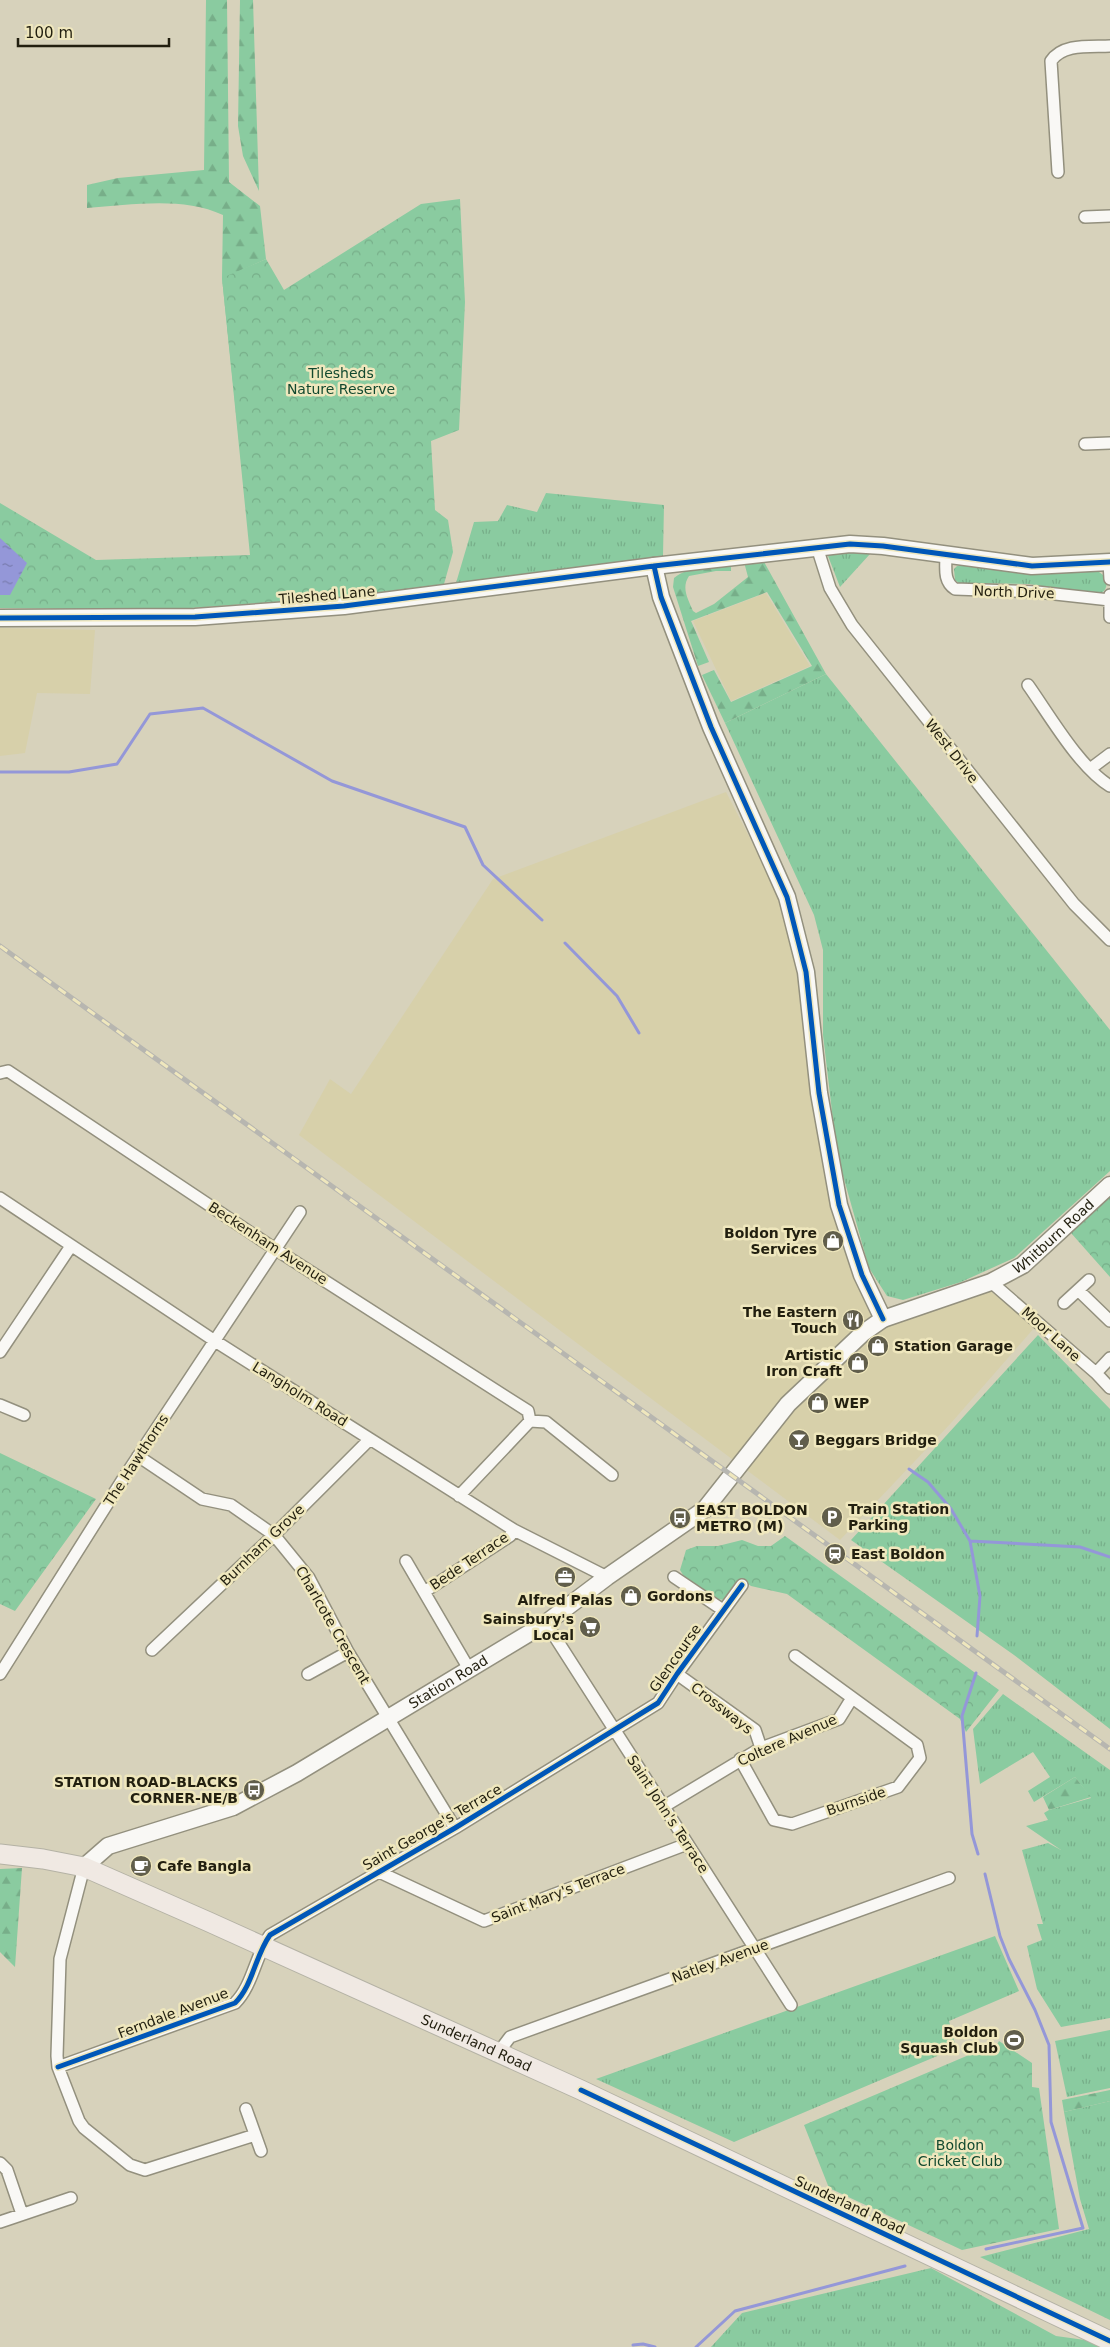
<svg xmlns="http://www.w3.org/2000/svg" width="1110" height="2347" viewBox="0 0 1110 2347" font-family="'DejaVu Sans',sans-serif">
<defs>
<pattern id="grass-tufts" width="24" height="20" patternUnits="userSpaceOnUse" patternTransform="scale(1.25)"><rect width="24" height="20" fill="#8acba0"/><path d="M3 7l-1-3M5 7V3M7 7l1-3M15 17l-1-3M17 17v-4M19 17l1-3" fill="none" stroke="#77ae89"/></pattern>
<pattern id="forest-firs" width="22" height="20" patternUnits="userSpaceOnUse" patternTransform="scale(1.25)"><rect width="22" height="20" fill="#8acba0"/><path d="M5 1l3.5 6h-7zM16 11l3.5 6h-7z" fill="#77ae89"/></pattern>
<pattern id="park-crowns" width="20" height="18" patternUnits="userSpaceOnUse" patternTransform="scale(1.25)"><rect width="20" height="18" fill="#8acba0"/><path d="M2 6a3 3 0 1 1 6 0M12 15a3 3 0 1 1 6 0" fill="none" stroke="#77ae89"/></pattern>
<pattern id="water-ripples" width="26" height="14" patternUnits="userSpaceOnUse" patternTransform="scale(1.25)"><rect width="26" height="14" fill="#9497d8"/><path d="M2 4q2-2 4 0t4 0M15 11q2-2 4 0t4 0" fill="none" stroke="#787bae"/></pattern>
</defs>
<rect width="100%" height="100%" fill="#d7d2bb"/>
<path fill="#d7d0aa" d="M766,593l44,73 -79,35 -38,-80z
M0,628l95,2 -5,64 -53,-1 -12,60 -25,3z
M726,792l56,108 21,72 32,233 37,113 117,-28 46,37 -84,96 -111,117 -541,-405 31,-56 21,15 142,-215z"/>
<path fill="url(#grass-tufts)" d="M546,493l118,12 -1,51 -207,27 18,-61 24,-1 9,-16 30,7z
M850,551l20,3 -30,33 -12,-31 3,-3z
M962,565l137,7 8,6c0,9 -1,14 -10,17l-68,-11 -70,-1 -4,-3 -1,-11 3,-3z
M826,674l284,356v141l-96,87 -53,24 -58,18 -16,-4 -18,-28 -32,-114 -14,-119v-85l-9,-35 -89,-192z
M1038,1335l72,74v320l-96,-74 -163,-115z
M1003,1694l107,76v248l-49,9 -24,-38 -10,-43 15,-6 -5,-16h6l-21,-74 26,-7 13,7 -35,-24 22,-6 -4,-7 5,-3 42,-12 -16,-21 -41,25 -6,-11 22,-14 -17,-25 -53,32 -7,-55z
M995,1936l24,55 -70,30 7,27 -222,94 -138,-63z
M1110,2030v58l-43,9 -12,-56z
M1110,2101v219l-130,-63 109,-28 -9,-30 -16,-87z
M931,2268l125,68 29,4 17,7h-391l31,-34z"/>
<path fill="url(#forest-firs)" d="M206,0h21l2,182 31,24 6,53 -24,11 8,276 -28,-268 1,-63c-41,-19 -92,-10 -136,-7v-23l31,-7 86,-8z
M240,0h13l6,191 -16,-35 -5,-30z
M763,560l63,114 -101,49 -23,-48 12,-5 17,32 81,-36 -45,-74 -76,29 18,41 -11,4 -25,-79 1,-9c16,-13 38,-11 57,-13v6h-15l-27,5c-8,12 -1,23 4,35l3,2 18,-9 34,-27 -4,-15z
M1075,1777l16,20 -42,13 -6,-13z
M22,1868l-7,99 -15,-15v-83z
M1110,2090v11l-46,11 -2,-12z"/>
<path fill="url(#park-crowns)" d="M460,199l5,103 -6,128 -28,11 4,69 13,10 5,32 -9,32 -101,13 -179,13 -164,-2v-105l96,57 154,-5 -28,-277 44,-19 18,31 137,-86z
M1110,1194v83l-39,-44z
M0,1453l96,46 -81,112 -15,-7z
M785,1536l214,154 -33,42 -6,-13 -173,-125 -36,-8 -8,-6 -19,20 -6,-1 -33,-21 -5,-8 6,-20 11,-4h21l24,-6 16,6h13z
M999,2041l33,22v24l7,1 20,141 -97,21 -133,-62 -25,-63 179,-76 9,5z"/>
<path fill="url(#water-ripples)" d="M0,538l27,25 -17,32h-10z"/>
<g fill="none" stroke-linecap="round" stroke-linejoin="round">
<path stroke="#9497d8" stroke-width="3" d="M0,772h69l48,-8 33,-50 53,-6 129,73 133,46 18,38 59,55
M565,943l52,53 22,37
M909,1469l19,13 23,27 19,32 10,55 -3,40
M970,1541l110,6 30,10
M976,1673l-14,43 10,118 6,20
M985,1874l15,62 9,23 26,51 14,35 2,77 32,106 -97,21
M633,2345l10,-1 12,3
M696,2347l39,-36 170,-45"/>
<g stroke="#93907e" stroke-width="14">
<path id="street" d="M1058,172l-7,-111c12,-18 39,-14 59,-15
M1085,217l25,-1
M1085,444l25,-1
M817,547l13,41 22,37 222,279 36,36
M946,555c0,13 -3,26 9,34l82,3 73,8
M1109,563l1,16
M1110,595v22
M1028,685c22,31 51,82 82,101
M1090,769l20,-15
M0,1073l8,-2 267,178 253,162 2,10
M0,1198l215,143 299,189 93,47
M991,1282l105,91 14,15
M1078,1290l32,31
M1064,1303l25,-23
M0,1352l71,-106
M1096,1373l14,-15
M0,1405l24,10
M530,1421l16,1 66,53
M138,1456l64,43 29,6 43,30 35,43 39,74 107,176
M459,1496l71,-75
M406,1561l63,108
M674,1577l49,33
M424,1592l86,-56 4,-6
M546,1623l245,382
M152,1650l122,-115 96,-96
M0,1674l123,-195 177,-267
M308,1674l40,-22
M677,1674l78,56 6,18
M740,1759l34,61 18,4 106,-37 22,-29 -3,-13 -122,-89
M663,1807l98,-59 78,-29 13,-21
M84,1867l-24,92 -3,97 1,11 21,54 5,7 46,37 15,5 110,-35
M377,1871l107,50 203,-77
M498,2053l12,-16 439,-159
M58,2067l177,-64c18,-18 20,-47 35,-68l185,-107 203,-125 19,-29 65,-89
M246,2109l15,42
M0,2163l7,7 15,44
M0,2222l71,-24"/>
</g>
<g stroke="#93907e" stroke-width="19">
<g id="secondary">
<path d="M654,566l7,31 50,130 76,170 19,75 13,121 20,112 23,70 21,44"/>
<path d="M0,618l195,-1 149,-11 310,-40 196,-22 33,2 149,20 78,-4"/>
<path id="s1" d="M84,1867l24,-21 125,-39 64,-34 249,-150 61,-46 98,-68 83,-105 75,-71 20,-14 108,-37 32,-17 87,-80"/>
</g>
</g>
<g stroke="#b4b2a5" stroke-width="21">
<g id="primary">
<path id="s2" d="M0,1854l43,5 41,8 125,55 372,168 529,251"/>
</g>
</g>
<use href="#street" stroke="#f9f8f5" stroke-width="11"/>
<use href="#secondary" stroke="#f9f8f5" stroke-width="16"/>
<use href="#primary" stroke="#f0e9e3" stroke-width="19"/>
<g stroke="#b7b6b0" stroke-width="5">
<path id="rail" d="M0,946l1110,803"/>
</g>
<use href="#rail" stroke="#efe7bd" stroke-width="3" stroke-dasharray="9" stroke-linecap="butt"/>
<g stroke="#efe7bd" stroke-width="8">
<path id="cycleway" d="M654,566l7,31 50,130 76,170 19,75 13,121 20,112 23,70 21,44
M0,618l195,-1 149,-11 310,-40 196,-22 33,2 149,20 78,-4
M58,2067l177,-64c18,-18 20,-47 35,-68l185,-107 203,-125 19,-29 65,-89
M581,2090l529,251"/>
</g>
<use href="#cycleway" stroke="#0057b8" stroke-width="5"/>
</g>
<defs>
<g id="shop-disc" transform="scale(1.125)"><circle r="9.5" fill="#615e4b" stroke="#efe7bd"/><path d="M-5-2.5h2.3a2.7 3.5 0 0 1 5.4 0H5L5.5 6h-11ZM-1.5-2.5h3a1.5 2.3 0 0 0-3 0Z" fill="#fff"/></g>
<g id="restaurant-disc" transform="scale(1.125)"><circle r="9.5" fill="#615e4b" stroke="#efe7bd"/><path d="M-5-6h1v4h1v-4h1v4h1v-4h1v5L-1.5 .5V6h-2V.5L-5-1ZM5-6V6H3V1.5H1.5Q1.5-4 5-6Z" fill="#fff"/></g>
<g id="bar-disc" transform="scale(1.125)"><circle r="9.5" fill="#615e4b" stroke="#efe7bd"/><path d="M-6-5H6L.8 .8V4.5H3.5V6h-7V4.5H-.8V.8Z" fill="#fff"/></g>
<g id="parking-disc" transform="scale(1.125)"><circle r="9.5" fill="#615e4b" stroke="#efe7bd"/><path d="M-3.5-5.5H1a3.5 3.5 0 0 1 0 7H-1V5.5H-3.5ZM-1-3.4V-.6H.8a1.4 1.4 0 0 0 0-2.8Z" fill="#fff"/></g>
<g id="bus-disc" transform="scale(1.125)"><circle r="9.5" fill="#615e4b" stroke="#efe7bd"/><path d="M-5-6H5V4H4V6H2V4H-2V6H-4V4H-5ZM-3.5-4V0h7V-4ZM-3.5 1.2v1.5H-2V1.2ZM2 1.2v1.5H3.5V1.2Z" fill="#fff"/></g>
<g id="station-disc" transform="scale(1.125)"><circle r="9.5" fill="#615e4b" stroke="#efe7bd"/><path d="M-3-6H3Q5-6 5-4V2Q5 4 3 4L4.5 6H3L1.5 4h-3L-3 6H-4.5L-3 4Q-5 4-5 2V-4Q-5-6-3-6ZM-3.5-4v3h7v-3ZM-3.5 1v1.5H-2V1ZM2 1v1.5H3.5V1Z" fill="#fff"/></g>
<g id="office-disc" transform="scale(1.125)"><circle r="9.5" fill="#615e4b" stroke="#efe7bd"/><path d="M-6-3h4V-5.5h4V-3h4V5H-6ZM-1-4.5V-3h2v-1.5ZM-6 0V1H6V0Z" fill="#fff"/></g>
<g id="supermarket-disc" transform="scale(1.125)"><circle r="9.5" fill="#615e4b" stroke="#efe7bd"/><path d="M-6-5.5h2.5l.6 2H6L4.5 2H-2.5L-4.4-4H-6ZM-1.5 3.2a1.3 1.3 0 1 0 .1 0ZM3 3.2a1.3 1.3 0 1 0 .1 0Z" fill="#fff"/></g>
<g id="cafe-disc" transform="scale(1.125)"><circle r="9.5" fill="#615e4b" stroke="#efe7bd"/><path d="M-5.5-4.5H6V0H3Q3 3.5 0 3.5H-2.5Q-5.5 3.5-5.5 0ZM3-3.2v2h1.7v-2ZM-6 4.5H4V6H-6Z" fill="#fff"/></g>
<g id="stadium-disc" transform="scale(1.125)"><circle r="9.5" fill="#615e4b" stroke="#efe7bd"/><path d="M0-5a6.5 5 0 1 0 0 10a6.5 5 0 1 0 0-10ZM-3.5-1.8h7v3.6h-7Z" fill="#fff"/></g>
</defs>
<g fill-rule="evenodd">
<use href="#shop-disc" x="833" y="1241"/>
<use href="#restaurant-disc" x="853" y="1320"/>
<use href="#shop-disc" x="878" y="1346"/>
<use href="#shop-disc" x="858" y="1363"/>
<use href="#shop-disc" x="818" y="1403"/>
<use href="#bar-disc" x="799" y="1440"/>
<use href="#parking-disc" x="832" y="1517"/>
<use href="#bus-disc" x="680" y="1518"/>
<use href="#station-disc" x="835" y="1554"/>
<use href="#office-disc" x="565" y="1577"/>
<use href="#shop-disc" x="631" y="1596"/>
<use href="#supermarket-disc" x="590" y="1627"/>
<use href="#bus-disc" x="254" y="1790"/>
<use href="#cafe-disc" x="141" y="1866"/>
<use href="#stadium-disc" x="1014" y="2040"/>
</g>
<g text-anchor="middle" stroke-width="5" stroke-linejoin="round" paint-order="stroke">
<g font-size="14" fill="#12492f" stroke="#efe7bd">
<text x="341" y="378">Tilesheds<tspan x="341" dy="16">Nature Reserve</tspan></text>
<text x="960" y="2150">Boldon<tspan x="960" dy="16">Cricket Club</tspan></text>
</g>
<g font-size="14" fill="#221f0f" stroke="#efe7bd">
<text transform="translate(1014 592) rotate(2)" y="5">North Drive</text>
<text transform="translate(327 595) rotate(-5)" y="5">Tileshed Lane</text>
<text transform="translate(952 751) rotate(52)" y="5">West Drive</text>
<text dy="5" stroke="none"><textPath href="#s1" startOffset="1175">Whitburn Road</textPath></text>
<text transform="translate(268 1243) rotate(33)" y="5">Beckenham Avenue</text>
<text transform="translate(1051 1334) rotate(42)" y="5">Moor Lane</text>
<text transform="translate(300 1394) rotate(32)" y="5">Langholm Road</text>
<text transform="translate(136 1460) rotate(-57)" y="5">The Hawthorns</text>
<text transform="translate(262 1545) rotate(-44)" y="5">Burnham Grove</text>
<text transform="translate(469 1561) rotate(-34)" y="5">Bede Terrace</text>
<text transform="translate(333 1625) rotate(60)" y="5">Charlcote Crescent</text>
<text transform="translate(675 1658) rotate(-55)" y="5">Glencourse</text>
<text dy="5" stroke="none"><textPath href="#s1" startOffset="412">Station Road</textPath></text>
<text transform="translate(722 1708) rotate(38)" y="5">Crossways</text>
<text transform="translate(787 1740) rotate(-24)" y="5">Coltere Avenue</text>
<text transform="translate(856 1801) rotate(-19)" y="5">Burnside</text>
<text transform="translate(668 1814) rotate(57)" y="5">Saint John's Terrace</text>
<text transform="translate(432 1827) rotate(-30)" y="5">Saint George's Terrace</text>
<text transform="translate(558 1893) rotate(-21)" y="5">Saint Mary's Terrace</text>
<text transform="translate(720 1961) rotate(-20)" y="5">Natley Avenue</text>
<text transform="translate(173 2013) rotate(-21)" y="5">Ferndale Avenue</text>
<text dy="5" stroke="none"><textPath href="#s2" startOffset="515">Sunderland Road</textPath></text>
<text transform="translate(850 2205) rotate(25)" y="5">Sunderland Road</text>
</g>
<g font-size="14" font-weight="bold" fill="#221f0f" stroke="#efe7bd" text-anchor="start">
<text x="817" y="1238" text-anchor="end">Boldon Tyre<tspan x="817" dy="16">Services</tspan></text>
<text x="837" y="1317" text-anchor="end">The Eastern<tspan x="837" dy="16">Touch</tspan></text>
<text x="894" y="1351">Station Garage</text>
<text x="842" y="1360" text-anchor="end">Artistic<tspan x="842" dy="16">Iron Craft</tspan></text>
<text x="834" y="1408">WEP</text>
<text x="815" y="1445">Beggars Bridge</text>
<text x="848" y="1514">Train Station<tspan x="848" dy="16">Parking</tspan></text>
<text x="696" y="1515">EAST BOLDON<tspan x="696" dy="16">METRO (M)</tspan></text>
<text x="851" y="1559">East Boldon</text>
<text x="647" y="1601">Gordons</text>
<text x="565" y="1605" text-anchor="middle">Alfred Palas</text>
<text x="574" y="1624" text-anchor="end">Sainsbury's<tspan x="574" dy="16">Local</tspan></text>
<text x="238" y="1787" text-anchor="end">STATION ROAD-BLACKS<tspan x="238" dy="16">CORNER-NE/B</tspan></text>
<text x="157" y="1871">Cafe Bangla</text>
<text x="998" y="2037" text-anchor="end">Boldon<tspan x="998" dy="16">Squash Club</tspan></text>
</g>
</g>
<path d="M18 38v8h151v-8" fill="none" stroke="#221f0f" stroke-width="2.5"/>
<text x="25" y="38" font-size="15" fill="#221f0f" stroke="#efe7bd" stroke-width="4" paint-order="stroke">100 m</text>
</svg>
